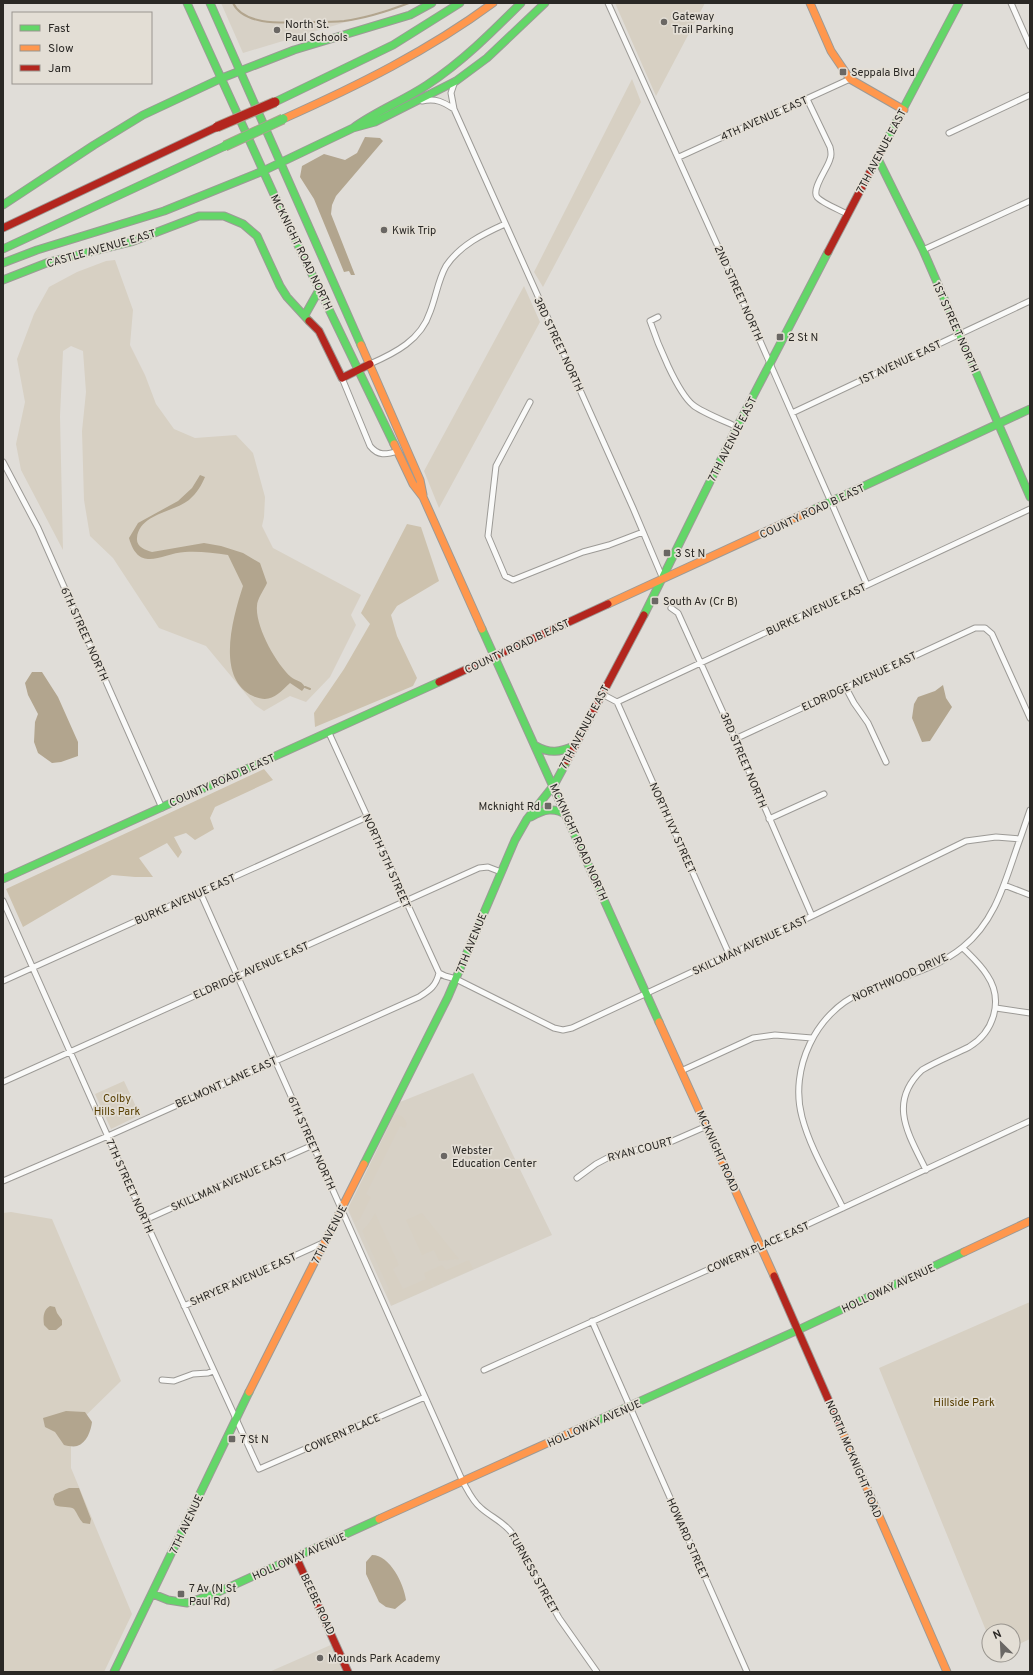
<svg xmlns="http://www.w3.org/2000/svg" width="1033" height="1675" viewBox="0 0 1033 1675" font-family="Overpass,sans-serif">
<rect width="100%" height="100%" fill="#e0ddd8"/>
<path fill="#d7d1c6" d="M221,3h188l-166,50z
M473,1073l79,162 -161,71 -43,-96 52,-108z
M333,1644l12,28h-76z"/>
<path fill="#d7d0c3" d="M615,3h90l-49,93z
M632,79l9,23 -98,185 -9,-15z
M115,260l18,50 -3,35 15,30 11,29 18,25 21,9 41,-3 17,18 12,44 -1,20 -2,9 11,22 88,47 -10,20 5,10 -26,52 -24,25 -16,-6 -26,15 -9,-6 -49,-59 -47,-18 -46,-70 -23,-22 -6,-36 -2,-69 4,-39 -3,-41 -12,-5 -8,5 -3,65 3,134 -42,-80 -5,-26 9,-42 -8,-43 17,-45 15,-27 28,-15 29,-11z
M524,286l16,36 -101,186 -15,-37z
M124,1081l16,34 -29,14 -16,-35z
M395,1115c7,-1 9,3 12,9l-2,4 -5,-2 -34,68 5,3 -11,22 -5,3 -7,-14z
M11,1212l41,7 69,162 -50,49v38l61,146 -28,58h-101v-459z
M375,1213l24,52 -6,4 10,20 23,-10 -2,-6 18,-8 4,5 23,-10 4,9 -39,17 -4,-7 3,8 -41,18 -6,-13 3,-3 -27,-58 8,-9z
M422,1213l37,46 -20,2 -5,-11 -12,5 -16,-35z
M1030,1302v337l-17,8v-16h-24v7l-110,-270z"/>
<path fill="#cdc2ae" d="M407,524l14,3 18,54 -42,25 -6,9 6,21 20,42 -4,8 -98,41 -1,-14 30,-44 26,-45 -9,-11z
M264,769l9,11 -58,27 -5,11 4,11 -19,11 -9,-7 -12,4 8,15 -4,6 -11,-15 -28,15 14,19h-18l-23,-2 -89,52 -17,-38z"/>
<path fill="#b2a58e" d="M365,137l15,1 3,3 -47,55 -4,9 -1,9 24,61h-4l-2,-4 -5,1 -30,-73 -14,-22 2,-11 22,-12 21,6 12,-7z
M200,475l5,2c-4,9 -8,16 -16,23 -15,12 -50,14 -52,38 -1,9 8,12 15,14l52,-9 17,3 22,7 17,10 7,20c-3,7 -10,16 -10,23 -2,20 19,58 34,71 6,5 9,2 14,10l-3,4 -12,-8c-12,11 -19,21 -37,13 -38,-18 -20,-79 -10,-110l-15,-31c-14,-2 -29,-4 -43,-3 -23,1 -46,22 -56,-14l9,-15 40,-22 14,-13z
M32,672h10l16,25 20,45v14l-17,6 -9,1 -14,-10 -4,-11 1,-20 3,-8 -10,-19 -3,-12z
M943,685l3,13 6,9 -22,34 -8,1 -10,-24 2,-14 4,-7 17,-6z
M50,1306l5,1 2,6 5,7v5l-6,5h-7l-5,-5c-1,-7 -1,-15 6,-19z
M66,1411l19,1 7,10c-1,8 -5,21 -15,24 -3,1 -10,0 -13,-1l-9,-13 -10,-5 -2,-9z
M69,1488h10l12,31 -1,5 -7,-1c-4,-4 -6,-10 -9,-14 -4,-3 -13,-1 -19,-4l-2,-6 2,-5z
M372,1555c18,0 32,29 34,45l-11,9 -9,-2 -7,-5 -13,-28v-12z"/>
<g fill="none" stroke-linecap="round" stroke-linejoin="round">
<path stroke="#b2a58e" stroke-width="2" d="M233,3c12,25 57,19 80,19 10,0 21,0 31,-1 23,-3 44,-10 65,-18
M305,687l5,2"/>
<g stroke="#9c9a96" stroke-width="7">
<path id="street" d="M608,3l135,299 88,200 36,83
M1011,3l19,43
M455,81l-4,12 3,16 179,399 30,71
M807,99l23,48c1,4 2,8 0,12 -2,9 -19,30 -13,38 5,6 23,13 30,17
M422,101c14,-3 21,1 32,8
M949,133l81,-38
M679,157l171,-78
M923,250l107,-49
M658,317l-8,4c7,21 27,71 43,84 8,7 34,17 44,22
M370,364c25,-11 51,-24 60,-52 6,-15 8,-32 16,-46 14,-21 37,-32 59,-42
M342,378l28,68c8,10 16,9 28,5
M530,402l-34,64 -8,70 17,40 8,4 70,-28 26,-7 34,-13
M792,413l238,-112
M3,462l35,66 124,280
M671,608l7,5 57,126 77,177
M846,688l8,15 14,20 18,39
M602,694l15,8 413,-193
M617,702l112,252
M329,733l110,240 6,3 11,3 98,49 9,2 9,-2 240,-112 154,-75 30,-4 24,2 10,-29
M735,739l240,-111h10l7,6 38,84
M769,819l55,-25
M1004,885l26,10
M200,892l263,590c5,9 10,20 18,26 10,9 21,13 30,24l48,86 38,54
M3,901l142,319 114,249 166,-72
M3,981l364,-164
M996,1008l34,5
M681,1071l72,-33 22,-3 37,3
M3,1082l476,-214 9,-1 13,5
M926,1170c-17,-35 -39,-67 -4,-100 15,-9 31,-15 47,-23 25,-15 35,-47 18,-72 -6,-10 -16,-19 -24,-27
M577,1178l19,-14 17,-9 55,-12 39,-17
M3,1181l105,-45 311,-139c11,-7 17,-11 20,-24
M843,1208c-14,-29 -33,-60 -41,-91 -13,-48 14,-105 59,-124 34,-15 73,-22 102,-46 34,-27 43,-70 57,-108
M145,1220l168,-75
M184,1306l141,-64
M592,1321l155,351
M484,1370l277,-124 269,-125
M162,1380l12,1 19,-7 15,-1 5,-2"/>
</g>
<g stroke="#9c9a96" stroke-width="9">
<path id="fast" d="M187,3l94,207 113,234
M210,3l151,342
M275,102l118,-57 67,-42
M353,128c23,-17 50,-27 74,-43 35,-23 64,-52 94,-82
M882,149l77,-146
M878,159l45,91 107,247
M263,171l90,-43 22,-6 81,-41 31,-23 58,-55
M3,205l91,-60 49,-30 79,-37 72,-28 116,-35 22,-12
M3,249l222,-103
M3,263l34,-13 127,-39 99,-40
M3,280l46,-18 82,-20 68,-26h25l19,8 14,12 23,50 7,11 22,24
M305,315l14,-25
M810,511l220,-102
M644,615l93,-188 91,-175
M482,629l177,393
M536,746c14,8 24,6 38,0
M531,817c13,-8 23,-10 36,-2
M3,879l436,-197
M364,1164l84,-167 67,-157 12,-21 27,-34 13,-24
M585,1426l213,-96 166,-78
M153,1594l15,6 19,3 27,-9 165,-75
M114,1672l135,-280"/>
</g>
<g stroke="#9c9a96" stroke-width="9">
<path id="slow" d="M810,3l21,48 19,28 54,31
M283,119c74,-33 145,-68 210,-116
M361,345l59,135 3,15
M394,444l19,40 10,13 59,132
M608,604l202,-93
M659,1022l115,254
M964,1252l66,-31
M249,1392l115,-228
M839,1424l108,248
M379,1519l206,-93"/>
</g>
<g stroke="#9c9a96" stroke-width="9">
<path id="jam" d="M3,228l214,-101
M828,252l54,-103
M309,321l10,10 23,47 28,-14
M439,682l169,-78
M567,761l77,-146
M774,1276l65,148
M296,1557l52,115"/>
</g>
<use href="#street" stroke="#fafaf9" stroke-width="5"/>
<use href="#fast" stroke="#63d668" stroke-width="7"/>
<use href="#slow" stroke="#ff974d" stroke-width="7"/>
<use href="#jam" stroke="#b3261e" stroke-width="7"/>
<g stroke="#a9a08f" stroke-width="11" stroke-linecap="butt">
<path id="fast-bridge" d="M225,146l58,-27"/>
</g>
<g stroke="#a9a08f" stroke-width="11" stroke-linecap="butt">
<path id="jam-bridge" d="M217,127l58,-25"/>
</g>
<use href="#fast-bridge" stroke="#63d668" stroke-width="9"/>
<use href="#jam-bridge" stroke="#b3261e" stroke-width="9"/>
</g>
<g fill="#6a6764" stroke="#e3ded5" stroke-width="1.5">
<circle cx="664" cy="22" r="4"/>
<circle cx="277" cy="30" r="4"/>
<rect x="839" y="68" width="8" height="8" rx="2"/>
<circle cx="384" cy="230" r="4"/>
<rect x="776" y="333" width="8" height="8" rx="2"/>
<rect x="663" y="549" width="8" height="8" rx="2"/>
<rect x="651" y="597" width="8" height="8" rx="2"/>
<rect x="544" y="802" width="8" height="8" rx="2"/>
<circle cx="444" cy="1156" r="4"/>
<rect x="228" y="1435" width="8" height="8" rx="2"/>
<rect x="177" y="1590" width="8" height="8" rx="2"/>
<circle cx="320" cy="1658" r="4"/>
</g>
<g text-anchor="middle" stroke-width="3.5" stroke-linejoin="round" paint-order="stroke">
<g font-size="11" fill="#2a2825" stroke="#e3ded5" text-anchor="start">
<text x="672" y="20">Gateway<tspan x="672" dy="13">Trail Parking</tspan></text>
<text x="285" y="28">North St.<tspan x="285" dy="13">Paul Schools</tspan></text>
<text x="851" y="76">Seppala Blvd</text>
<text x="392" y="234">Kwik Trip</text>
<text x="788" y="341">2 St N</text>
<text x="675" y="557">3 St N</text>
<text x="663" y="605">South Av (Cr B)</text>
<text x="540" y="810" text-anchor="end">Mcknight Rd</text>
<text x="452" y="1154">Webster<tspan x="452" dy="13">Education Center</tspan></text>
<text x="240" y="1443">7 St N</text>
<text x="189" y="1592">7 Av (N St<tspan x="189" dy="13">Paul Rd)</tspan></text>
<text x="328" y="1662">Mounds Park Academy</text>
</g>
<g font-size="11" fill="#2a2825" stroke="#e3ded5">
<text transform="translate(764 118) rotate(-24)" y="4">4TH AVENUE EAST</text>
<text transform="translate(881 151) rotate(-62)" y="4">7TH AVENUE EAST</text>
<text transform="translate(101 248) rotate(-16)" y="4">CASTLE AVENUE EAST</text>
<text transform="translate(302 252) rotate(64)" y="4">MCKNIGHT ROAD NORTH</text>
<text transform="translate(739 293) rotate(66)" y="4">2ND STREET NORTH</text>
<text transform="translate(956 327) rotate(66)" y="4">1ST STREET NORTH</text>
<text transform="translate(559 344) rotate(65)" y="4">3RD STREET NORTH</text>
<text transform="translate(900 362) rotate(-25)" y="4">1ST AVENUE EAST</text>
<text transform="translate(732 439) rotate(-63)" y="4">7TH AVENUE EAST</text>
<text transform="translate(812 511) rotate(-25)" y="4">COUNTY ROAD B EAST</text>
<text transform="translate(816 609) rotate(-25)" y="4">BURKE AVENUE EAST</text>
<text transform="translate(85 634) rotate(66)" y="4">6TH STREET NORTH</text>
<text transform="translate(517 646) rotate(-25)" y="4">COUNTY ROAD B EAST</text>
<text transform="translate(859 681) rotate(-25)" y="4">ELDRIDGE AVENUE EAST</text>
<text transform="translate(584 727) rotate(-62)" y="4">7TH AVENUE EAST</text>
<text transform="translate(744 760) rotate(67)" y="4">3RD STREET NORTH</text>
<text transform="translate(222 780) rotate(-24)" y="4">COUNTY ROAD B EAST</text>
<text transform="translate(673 828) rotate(66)" y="4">NORTH IVY STREET</text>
<text transform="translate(579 842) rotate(66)" y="4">MCKNIGHT ROAD NORTH</text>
<text transform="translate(387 861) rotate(66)" y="4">NORTH 5TH STREET</text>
<text transform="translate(185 899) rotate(-24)" y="4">BURKE AVENUE EAST</text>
<text transform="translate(471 943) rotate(-68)" y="4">7TH AVENUE</text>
<text transform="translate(750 945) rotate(-25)" y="4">SKILLMAN AVENUE EAST</text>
<text transform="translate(251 970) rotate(-24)" y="4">ELDRIDGE AVENUE EAST</text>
<text transform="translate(900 977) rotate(-24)" y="4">NORTHWOOD DRIVE</text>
<text transform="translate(226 1082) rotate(-24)" y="4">BELMONT LANE EAST</text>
<text transform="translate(312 1143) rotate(66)" y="4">6TH STREET NORTH</text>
<text transform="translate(640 1149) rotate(-15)" y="4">RYAN COURT</text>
<text transform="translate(718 1151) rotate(66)" y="4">MCKNIGHT ROAD</text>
<text transform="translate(229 1182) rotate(-24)" y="4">SKILLMAN AVENUE EAST</text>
<text transform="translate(130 1186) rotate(66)" y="4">7TH STREET NORTH</text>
<text transform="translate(329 1234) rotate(-63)" y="4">7TH AVENUE</text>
<text transform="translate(758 1247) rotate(-24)" y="4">COWERN PLACE EAST</text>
<text transform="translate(243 1279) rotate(-24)" y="4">SHRYER AVENUE EAST</text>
<text transform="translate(888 1288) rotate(-25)" y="4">HOLLOWAY AVENUE</text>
<text transform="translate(594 1423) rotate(-24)" y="4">HOLLOWAY AVENUE</text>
<text transform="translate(342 1433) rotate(-24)" y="4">COWERN PLACE</text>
<text transform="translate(854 1459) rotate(67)" y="4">NORTH MCKNIGHT ROAD</text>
<text transform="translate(186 1524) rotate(-65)" y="4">7TH AVENUE</text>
<text transform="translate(688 1539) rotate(66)" y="4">HOWARD STREET</text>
<text transform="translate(299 1556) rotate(-24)" y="4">HOLLOWAY AVENUE</text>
<text transform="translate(534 1573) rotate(61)" y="4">FURNESS STREET</text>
<text transform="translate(318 1604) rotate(65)" y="4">BEEBE ROAD</text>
</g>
<g font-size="11" fill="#573e00" stroke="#e3ded5">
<text x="117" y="1102">Colby<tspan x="117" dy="13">Hills Park</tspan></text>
<text x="964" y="1406">Hillside Park</text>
</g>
</g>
<rect width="1033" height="1675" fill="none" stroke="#2a2825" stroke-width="8"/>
<rect x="12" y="12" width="140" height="72" fill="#e3ded5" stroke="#99958f"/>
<rect x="20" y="25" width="20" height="6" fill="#63d668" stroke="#99958f"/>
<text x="48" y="32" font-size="12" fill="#2a2825">Fast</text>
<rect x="20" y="45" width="20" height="6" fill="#ff974d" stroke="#99958f"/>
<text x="48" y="52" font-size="12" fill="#2a2825">Slow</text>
<rect x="20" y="65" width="20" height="6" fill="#b3261e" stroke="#99958f"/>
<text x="48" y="72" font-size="12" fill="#2a2825">Jam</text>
<g transform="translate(1001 1643) rotate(336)"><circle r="19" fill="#e3ded5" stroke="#99958f"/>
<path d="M0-3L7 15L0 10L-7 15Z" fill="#6a6764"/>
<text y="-6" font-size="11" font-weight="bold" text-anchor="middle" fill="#2a2825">N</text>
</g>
</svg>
